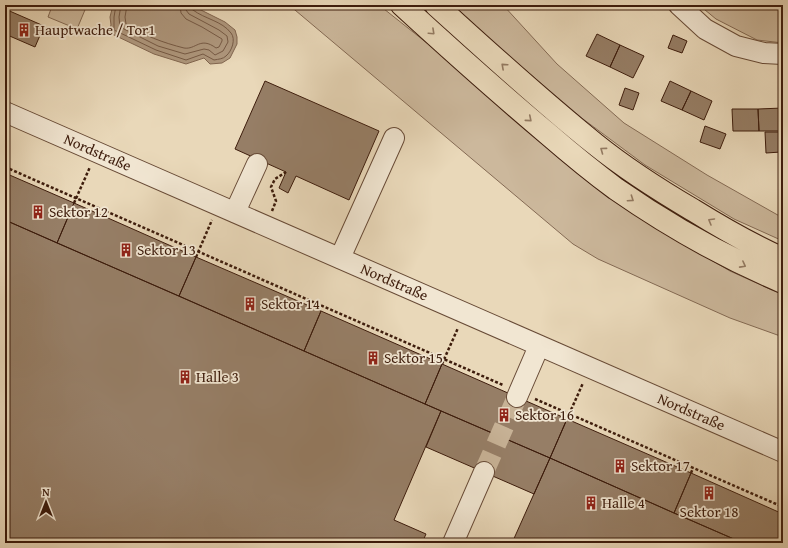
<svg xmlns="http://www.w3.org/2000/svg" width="788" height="548" viewBox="0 0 788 548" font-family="'Gentium Book Plus',serif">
<rect width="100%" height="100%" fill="#e9d8b9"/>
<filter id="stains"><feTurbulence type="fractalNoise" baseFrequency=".005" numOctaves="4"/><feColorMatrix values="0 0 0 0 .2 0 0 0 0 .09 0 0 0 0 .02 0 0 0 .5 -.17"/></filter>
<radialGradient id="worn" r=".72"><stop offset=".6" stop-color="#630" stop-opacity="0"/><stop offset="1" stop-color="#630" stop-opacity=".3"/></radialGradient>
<path fill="#ccb89c" stroke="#846a54" d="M42,5h45l-10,24 -29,-12 3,-8z
M289,5h90l291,231 60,35 53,24v42l-53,-19 -132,-59 -25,-15z
M453,5h50l54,59 67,59 83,52 76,43v23l-49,-22 -89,-54 -62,-46 -80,-68z
M699,5h84v38l-26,-3 -41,-21z"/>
<path fill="#af987e" stroke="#816650" d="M113,5h78l34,17 10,8 2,7v7l-7,14 -8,5 -12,1 -6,-6 -18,6 -32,-10 -42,-20 -3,-4 2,-5 -1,-8z"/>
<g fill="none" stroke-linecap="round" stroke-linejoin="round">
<path stroke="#765a45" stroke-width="1" d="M116,5l-2,12v13l42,20 30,10 17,-6 11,6c5,-1 9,-1 12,-4 6,-5 10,-17 5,-23 -9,-12 -26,-14 -38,-23 -3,-2 -2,-2 -2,-5
M121,5l-2,12 1,10 38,19 27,8 19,-5 5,1 6,5 8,-4 5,-9 -1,-6 -8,-6 -30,-16 -3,-4v-5
M127,5l-2,12 1,7c16,11 38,19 58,24 12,2 16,-12 32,0l3,-1 3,-6v-2l-20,-12 -16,-8 -5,-6 -1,-8"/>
</g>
<path fill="#967e66" stroke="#3d1c0c" d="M5,9l39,17 -9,21 -30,-13z
M597,34l23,11 -10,22 -24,-11z
M673,35l14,6 -5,12 -14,-5z
M620,45l24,11 -11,22 -23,-11z
M265,81l114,50 -30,69 -53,-24 -8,17 -9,-5 7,-16 -51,-23z
M670,81l21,10 -9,19 -21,-9z
M625,88l14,5 -6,17 -14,-5z
M691,91l21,10 -8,19 -22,-10z
M783,108v23h-24l-1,-22z
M732,109h26l1,22h-26z
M705,126l21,8 -6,15 -20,-7z
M765,132h15l1,20 -15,1z
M5,173l69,30 -17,40 -52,-23z
M74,203l122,54 -17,39 -122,-53z
M5,220l436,191 -47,109 32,14 -4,9h-417z
M196,257l125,54 -17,40 -125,-55z
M321,311l121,53 -17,40 -121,-53z
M442,364l125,55 -17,39 -125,-54z
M441,411l109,47 -16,36 -108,-47z
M567,419l124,54 -17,40 -124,-55z
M550,458l124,55 69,30h-231z
M691,473l92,41v29h-40l-69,-30z"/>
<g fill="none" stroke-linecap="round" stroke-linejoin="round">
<path stroke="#c7b296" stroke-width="20" stroke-dasharray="20 10" stroke-linecap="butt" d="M484,472l33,-75"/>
<g stroke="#684b37" stroke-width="22">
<g id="minor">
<path d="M679,5l26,24 31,17 28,7 19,1"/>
<path id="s1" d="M5,112l778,340"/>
<path d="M235,212l22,-48"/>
<path d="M340,258l54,-120"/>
<path d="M517,397l22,-51"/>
<path d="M453,543l31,-71"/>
</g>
</g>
<g stroke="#3d1c0c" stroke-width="24">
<path id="major" d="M402,5c48,44 96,87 146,129 22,19 45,38 68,55 53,37 108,68 167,93
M436,5c52,47 104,95 159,139 31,25 64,46 98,66 29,18 59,35 90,49"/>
</g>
<path stroke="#3d1c0c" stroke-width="2.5" stroke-dasharray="3 2" stroke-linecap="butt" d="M5,167l498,218
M74,203l16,-36
M272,211l4,-10 -5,-14 4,-8 11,-7
M196,257l16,-37
M442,364l16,-36
M535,399l248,108
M567,419l16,-36
M691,473l2,-5"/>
<use href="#minor" stroke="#f1e6d2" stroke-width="20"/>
<use href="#major" stroke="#e9d8b9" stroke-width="22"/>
</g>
<defs><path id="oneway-chevron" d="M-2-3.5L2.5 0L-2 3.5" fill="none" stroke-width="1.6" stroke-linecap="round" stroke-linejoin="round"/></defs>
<g stroke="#937a62">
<use href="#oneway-chevron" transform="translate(432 32) rotate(43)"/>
<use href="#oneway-chevron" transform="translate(504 66) rotate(-138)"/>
<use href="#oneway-chevron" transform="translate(529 119) rotate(40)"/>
<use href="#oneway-chevron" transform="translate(603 150) rotate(-144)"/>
<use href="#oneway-chevron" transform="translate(631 199) rotate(34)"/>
<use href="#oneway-chevron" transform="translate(711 221) rotate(-150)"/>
<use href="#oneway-chevron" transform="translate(743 265) rotate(28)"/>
</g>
<defs>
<g id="building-bare" transform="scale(1.08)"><path d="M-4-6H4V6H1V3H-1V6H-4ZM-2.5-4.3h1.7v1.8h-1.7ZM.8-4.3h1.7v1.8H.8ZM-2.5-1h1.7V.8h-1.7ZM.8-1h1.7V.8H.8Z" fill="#8f2418" stroke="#f1e6d2" stroke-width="2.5" paint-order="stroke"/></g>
</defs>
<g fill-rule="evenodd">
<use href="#building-bare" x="24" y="30"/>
<use href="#building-bare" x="38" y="212"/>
<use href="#building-bare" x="126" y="250"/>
<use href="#building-bare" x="250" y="304"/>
<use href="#building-bare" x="373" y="358"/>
<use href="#building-bare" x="185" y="377"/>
<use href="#building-bare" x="504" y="415"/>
<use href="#building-bare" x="620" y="466"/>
<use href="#building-bare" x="709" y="493"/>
<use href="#building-bare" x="591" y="503"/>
</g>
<g text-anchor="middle" stroke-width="3.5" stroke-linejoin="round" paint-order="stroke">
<g font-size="15" fill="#3d1c0c" stroke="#f1e6d2" text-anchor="start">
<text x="35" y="35">Hauptwache / Tor1</text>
<text x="49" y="217">Sektor 12</text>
<text x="137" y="255">Sektor 13</text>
<text x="261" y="309">Sektor 14</text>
<text x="384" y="363">Sektor 15</text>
<text x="196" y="382">Halle 3</text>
<text x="515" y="420">Sektor 16</text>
<text x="631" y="471">Sektor 17</text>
<text x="602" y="508">Halle 4</text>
<text x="709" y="517" text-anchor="middle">Sektor 18</text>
</g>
<g font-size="15" fill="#3d1c0c" stroke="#f1e6d2">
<text dy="5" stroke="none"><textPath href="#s1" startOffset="101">Nordstraße</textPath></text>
<text dy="5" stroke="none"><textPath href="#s1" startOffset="425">Nordstraße</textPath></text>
<text dy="5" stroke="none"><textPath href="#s1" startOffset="749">Nordstraße</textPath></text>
</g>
</g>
<rect width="788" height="548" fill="none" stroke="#e9d8b9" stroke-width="20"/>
<rect x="6" y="6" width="776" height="536" fill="none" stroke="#3d1c0c" stroke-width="2"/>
<rect x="10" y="10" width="768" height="528" fill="none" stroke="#3d1c0c"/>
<g transform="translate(46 502)" stroke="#f1e6d2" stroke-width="3" paint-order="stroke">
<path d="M0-3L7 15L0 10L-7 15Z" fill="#3d1c0c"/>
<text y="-6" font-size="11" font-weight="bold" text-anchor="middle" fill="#3d1c0c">N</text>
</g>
<rect width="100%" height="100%" filter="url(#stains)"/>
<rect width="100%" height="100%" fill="url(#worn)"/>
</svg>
